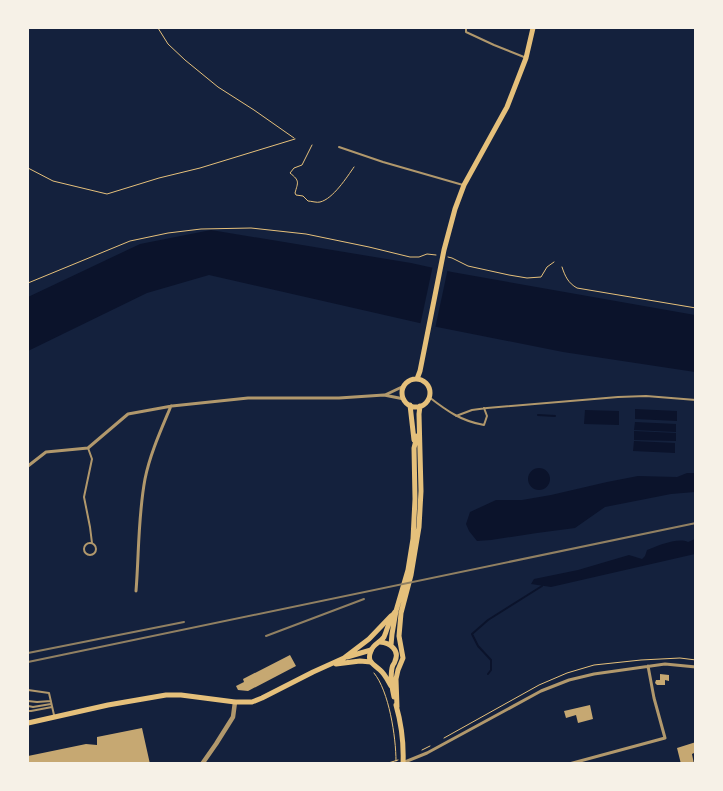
<svg xmlns="http://www.w3.org/2000/svg" width="723" height="791" viewBox="0 0 723 791" font-family="Helvetica,sans-serif">
<rect width="100%" height="100%" fill="#14213d"/>
<path fill="#0b132b" d="M211,230l200,33 41,9 243,43v57l-132,-20 -126,-25 -228,-52 -62,18 -119,58v-54l112,-53z
M635,409l42,2v10l-42,-2z
M585,410l34,1v14l-35,-1z
M635,422l41,2v8l-42,-2z
M634,431l42,2v8l-42,-1z
M634,441l41,2v10l-42,-2z
M528 479a11 11 0 1 1 22 0a11 11 0 1 1-22 0Z
M687,473h8v19l-24,2 -66,13 -30,21 -38,5 -46,7 -14,1 -8,-10 -3,-7 4,-12 26,-12h26l29,-5 56,-13 31,-6 39,1z
M695,539v15l-144,33 -20,-3 3,-5 44,-9 51,-15 13,4 3,-3 2,-6c10,-4 31,-13 41,-8z"/>
<path fill="#14213d" d="M433,265l15,3 -13,61 -15,-3z"/>
<g fill="none" stroke-linecap="round" stroke-linejoin="round">
<path stroke="#0b132b" stroke-width="2" d="M538,415l17,1
M488,674l3,-4v-10l-13,-14 -6,-12 16,-14 54,-34"/>
</g>
<path fill="#c6a872" d="M290,655l6,11 -48,25 -10,-1 -2,-4 8,-4 -1,-3z
M660,674l9,1v6l-4,-1v5h-8l-2,-2 1,-3h4z
M590,705l3,14 -15,4 -2,-8 -10,3 -2,-7z
M142,728l8,36h-122v-8l58,-12 11,1v-8z
M696,742v10l-4,2 2,10h-13l-4,-16z"/>
<g fill="none" stroke-linecap="round" stroke-linejoin="round">
<path stroke="#e5c07b" stroke-width="1" d="M158,28l10,16 17,16 33,27 36,23 40,28
M312,145l-10,20 -8,3 -4,5c10,8 8,9 5,20l1,2 7,1 5,5c3,0 9,2 12,1 13,-3 27,-25 34,-35
M28,168l25,13 54,13 52,-16 41,-10 95,-29
M448,257l4,1 16,8 41,9 18,3 14,-1 6,-10 7,-5
M562,267c3,9 6,16 15,21l119,20
M28,283l102,-42 38,-8 33,-4 50,-1 55,6 63,13 41,10h9l8,-3 9,1
M374,673c15,18 22,64 22,88
M444,738l95,-53 28,-12 27,-8 47,-5 39,-2 16,2
M422,750l8,-4
M385,764l13,-4"/>
<path stroke="#b1986c" stroke-width="2" d="M466,28v4l28,13 30,12
M339,147l44,15 80,23
M429,397c18,14 32,24 55,28l3,-9 -3,-8
M456,416l16,-6 15,-2 131,-11 28,-1 50,4
M88,448l4,11 -8,38 6,30 2,16
M84 549a6 6 0 1 1 12 0a6 6 0 1 1-12 0Z
M28,690l21,3 5,22
M28,701l9,1 14,-1
M28,706l5,1 18,-3
M28,711h3l21,-4"/>
<path stroke="#b1986c" stroke-width="3" d="M385,395l19,-9
M28,466l18,-14 42,-4 40,-34 44,-8 76,-8h91l45,-3 20,4
M136,591c3,-37 2,-75 9,-112 5,-25 16,-49 26,-73
M400,764l27,-11 114,-62 28,-11 25,-6 71,-10 31,3
M569,764l96,-26 -11,-40 -6,-32"/>
<path stroke="#b1986c" stroke-width="4.5" d="M202,764l14,-20 17,-27 2,-15"/>
<path stroke="#e5c07b" stroke-width="5" d="M347,657l24,-7
M336,664l24,-3 11,1
M28,723l80,-18 58,-10h15l54,7h17l10,-4 51,-26 31,-14 25,-19 22,-23"/>
<path stroke="#e5c07b" stroke-width="5" d="M417,379l3,-8 24,-121 11,-41 9,-24 43,-78 19,-49 7,-30
M402 393a14 14 0 1 1 28 0a14 14 0 1 1-28 0Z
M410,405l4,35
M380,642c10,1 20,8 15,19 -1,4 -2,2 -3,7 -2,9 0,20 2,29
M391,645l1,-11 4,-23 12,-41 5,-31 2,-40 -1,-51 3,-12
M391,686c-3,-5 -6,-12 -11,-16 -6,-6 -14,-8 -9,-19 2,-7 9,-8 13,-14 4,-9 5,-18 11,-25
M396,705c6,21 8,37 7,59
M397,707l-1,-28 2,-9 5,-12 -4,-22 2,-23 10,-38 8,-48 2,-36 -2,-77 1,-8"/>
<path stroke="#918062" stroke-width="2" d="M266,636l98,-37
M28,653l156,-31
M28,662l668,-139"/>
</g>
<rect width="723" height="791" fill="none" stroke="#f6f1e7" stroke-width="58"/>
</svg>
